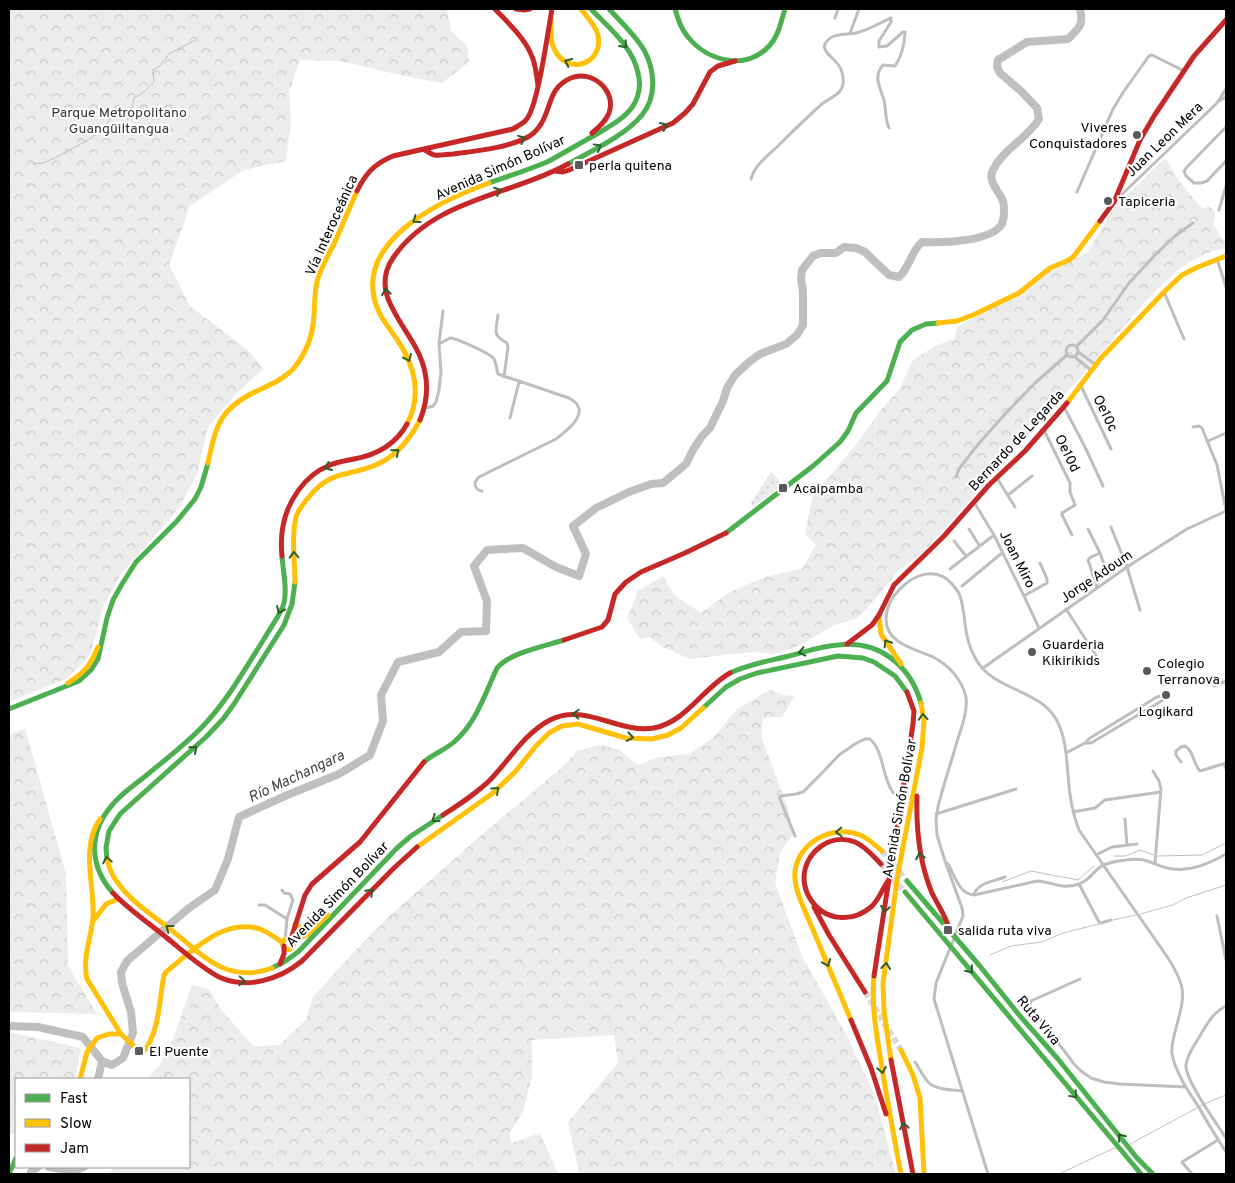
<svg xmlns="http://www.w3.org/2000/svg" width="1235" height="1183" viewBox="0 0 1235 1183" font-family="Overpass,sans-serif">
<defs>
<pattern id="grass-dots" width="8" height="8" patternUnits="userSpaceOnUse" patternTransform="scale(1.25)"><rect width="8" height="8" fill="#ececec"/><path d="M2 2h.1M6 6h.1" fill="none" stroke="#c9c9c9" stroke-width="1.8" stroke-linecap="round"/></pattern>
<pattern id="forest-crowns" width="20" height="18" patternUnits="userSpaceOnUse" patternTransform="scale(1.25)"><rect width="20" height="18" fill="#ececec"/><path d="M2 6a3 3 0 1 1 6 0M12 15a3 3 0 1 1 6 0" fill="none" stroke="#c9c9c9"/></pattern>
</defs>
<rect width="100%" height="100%" fill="#fff"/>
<path fill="url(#grass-dots)" d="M771,472l9,9 1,5 -28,21 -2,-4z"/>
<path fill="url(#forest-crowns)" d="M9,9h438l4,22 16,15 2,16 -27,21 -38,-7 -63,-15 -41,-1 -11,32 2,31 -5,38 -42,9 -54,36 -21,59 21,41 59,45 14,18 -31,29 -24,29 -11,48 -20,36 -56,63 -17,30 -14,51 -22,23 -59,24z
M1166,159l14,23 22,27 6,-2 6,2 1,7 -2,8 13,20v4c-19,3 -35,12 -50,24 -34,29 -60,66 -90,99 -53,59 -107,119 -160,178l-29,23 -21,26 -19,20 -22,7 -41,23 -20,6 -20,-2 -64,7 -27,-12 -14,-10 -9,2 -13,-21 11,-27 25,-15 11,19 27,18 29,-21 32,-14 41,-10 13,-24 -11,-9 7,-37 50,-61 18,-26 19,-21 14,-30 22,-14 19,-7 4,-13 71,-37 24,-21 34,-15 30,-50 27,-24 12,-13z
M770,690l13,5 12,1 -13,21 -19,1 -2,18 28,75 4,23 -13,19 -5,30 27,73 44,78 29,62 21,78h-317l-11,-52 50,-59 -4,-28 -82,5v36l-9,36 -14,22 3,9 28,-10 18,41h-452l10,-7h73v-88h-43l13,-13 14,-27 19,-54 18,5 10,18 33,38 26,-1 27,-25 7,-23 40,-44 35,-36 96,-84 76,-64 17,-18 23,-6 18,4 20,16 21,-8 30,-3 25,-17 23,-28z
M25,728l41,146 2,92 29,48 -88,-2v-277z
M9,1032l72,16 -6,31h-59v58l-7,-6z"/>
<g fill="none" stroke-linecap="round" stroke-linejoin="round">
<path stroke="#bfbfbf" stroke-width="1" d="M33,164l10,-1 12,-5 33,-18 16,-11 7,-12 21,-8 2,-11 9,-5 11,-11 -1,-12 7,-4 9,-12 26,-14
M1114,856h12l14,-6 14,5
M1158,856l44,-1 24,-12
M1002,882l29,-11 47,9 16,-14
M1140,914l33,-9 13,-7 40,-13
M1113,920l23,-5
M990,955l21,-9 31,-4 21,-9 36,-9
M1200,1106l11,-5 15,-6
M1130,1144l67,-36
M1059,1174l53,-25 5,-1"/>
<path stroke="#bfbfbf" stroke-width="8" d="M9,1026l29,1 45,10 19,24
M98,1079l4,-18 10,4 11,-7 10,-25 -2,-21 -9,-29 -1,-11 6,-11 62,-53 26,-18 13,-31 11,-42 46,-21 54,-22 31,-19 13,-34 -2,-26 17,-33 41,-10 22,-20 25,-1 1,-30 -13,-35 13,-16 36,-2 33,19 23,9 7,-22 -13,-28 23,-18 33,-16 22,-8 12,-1 23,-19 7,-14 9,-14 8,-8 13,-27 4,-13 8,-13 14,-13 11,-8 26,-10 11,-9 6,-10v-34l-2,-12 1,-9 11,-14 8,-3h15l8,-6 12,1 9,4 24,23 10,2c11,-10 12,-26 23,-35 19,1 69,0 80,-18 1,-3 2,-8 2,-12 0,-3 0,-8 -1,-11 -4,-10 -16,-20 -10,-31 10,-21 34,-31 46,-51l-2,-11 -16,-17 -21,-18 -3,-6 1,-7 29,-18 41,-3c11,-11 16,-14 12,-30
M49,1167l24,4 11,-4
M31,1174v-2l7,-5"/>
<path stroke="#d9d9d9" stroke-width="6" stroke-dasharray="6 3" stroke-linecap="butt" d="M882,851l25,30
M881,864l14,18 10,10
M865,992l36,58"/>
<path stroke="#bebebe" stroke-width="3" d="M835,18l3,-9
M850,33l9,-24
M1219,101l7,-4
M1226,127l-40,41 -2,3 2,5 8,7h7l6,-2 19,-20
M751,179c4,-15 19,-25 29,-35 14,-14 27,-27 42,-40 6,-5 13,-7 18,-13 6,-8 3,-22 -4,-29 -3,-4 -8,-7 -10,-11 -3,-4 -2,-7 1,-10 6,-8 20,-6 29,-8 13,-3 23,-10 35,-15v4l-12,19v6l8,-1 16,-14h2v2c-1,12 -3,22 -10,32l-12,-1c-10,11 -3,23 1,35 2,9 1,19 5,28
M1077,192l36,-83 11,-18 25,-35 3,-1 32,16
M1116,200l101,-97 9,-14
M1219,210l7,-24
M1217,259l9,28
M1164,292l20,47
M498,315c-2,16 -6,20 9,28l1,4 -4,30
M439,343l4,-32
M1066 351a6 6 0 1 1 12 0a6 6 0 1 1-12 0Z
M1076,347l27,-27 26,-37 28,-30 18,-17 18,-13
M1078,352l18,13
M1075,357l17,14
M1081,386l30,63
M1064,407l21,40 18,39
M425,408l5,-1 3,-1 3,-4 3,-12 2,-18 -2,-28 11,-6c8,1 40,15 44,21 3,5 2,10 4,15l71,24c24,13 0,31 -13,41l-77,38 -4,5c0,5 1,8 7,9
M510,418l9,-36
M1193,427l6,-1 3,2 15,37 9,45
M1044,430l26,53v9l5,13 -13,8v2l10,20
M1208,441l18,-8
M956,477l3,-8 16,-21 30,-34 30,-31 32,-28
M997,478l18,29
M1008,495l24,-19
M974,502l20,33 30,61 15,32
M1111,527l16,40 13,43
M969,529l10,16
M1088,529l12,24 -9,4 -3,3 9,27
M954,541l12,15
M1100,553l6,17
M950,569l44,-34
M962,586l40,-33
M1024,596l23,-13v-4l-7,-16
M1066,609l33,51
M983,668l144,-101 60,-38 39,-18
M1214,686l12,-5
M1085,743l5,-5 67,-41 12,-3
M1066,753l19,-10h6l72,-43 6,-6
M1181,762l-5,-7v-4l5,-4 4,-1c9,5 8,18 15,25l26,-8
M1224,764l2,5
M1153,771l6,10 2,8 -6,74
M1073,812l22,-4 10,-8 56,-8
M936,814l80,-25
M1125,819l2,26
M795,836l-15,-37v-3l16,-2 7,-2 19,-19 17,-18 16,-11 10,-5h5c14,13 12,37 22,52 2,3 6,6 9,8
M1096,855l16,-8 25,-3
M947,863c8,11 11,31 27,32l63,-14c17,1 24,9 42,3 9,-3 14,-11 21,-17 8,-5 17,-6 26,-7 21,-3 24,4 41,8 22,5 41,-4 59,-14
M1079,884l20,38 2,1 10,-3
M282,890l2,3 6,1 3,6 -6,19
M974,895c2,-12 21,-14 31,-18
M259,905h6l22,14 -2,21
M1217,916l9,44
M1080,979l-49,22 -1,4 44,59 7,7 10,7 13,4 16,2 66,3
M1226,1006c-12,6 -18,16 -25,28 -5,9 -14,20 -15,31 -1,15 31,59 40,73
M915,1062c4,6 8,14 13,20 8,8 24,8 34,9
M988,1174l-54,-175 2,-16 27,-67 -1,-8 -17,-47 -8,-26 -1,-15 2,-13c5,-21 12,-41 18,-62 4,-14 12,-32 10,-48 -4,-17 -17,-32 -33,-40 -17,-8 -47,-13 -47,-38 0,-11 6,-22 14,-30 14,-15 37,-23 52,-5 3,4 7,8 8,12 2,6 3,13 4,19 2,20 5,37 18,53 20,22 58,24 74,51 10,18 10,36 12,55 1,19 4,38 11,56l89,128c19,30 17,37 8,70 -2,8 -5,17 -4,26 4,20 17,38 28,55 8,15 17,29 26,43
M1192,1174l-10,-12 36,-22"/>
<path stroke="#4caf50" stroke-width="5" d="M675,9c3,10 6,20 13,28 20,25 59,34 82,8 9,-10 11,-24 15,-36
M568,164c22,-12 58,-29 74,-49 15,-18 13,-45 2,-65 -9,-15 -23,-28 -35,-41
M489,183c20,-7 39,-13 58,-21 17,-9 33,-19 50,-28 13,-8 27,-15 36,-28 6,-10 8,-22 5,-33 -5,-26 -30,-46 -47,-64
M726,533l87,-67 27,-24 8,-11 8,-18 31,-32 13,-39 12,-12 14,-6 12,-1
M730,673c19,-9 39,-12 59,-17 16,-4 32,-10 49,-11 41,-5 72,20 83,58
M703,708l23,-21 14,-8 17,-6 81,-17 25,2 11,4 21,14 12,16
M9,709l70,-28 12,-11 7,-11 9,-41 6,-18 9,-16 14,-22 41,-41 18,-22 6,-12 7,-24
M424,762c9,-8 21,-12 30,-20 22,-19 31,-48 43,-74 12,-15 48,-22 67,-28
M107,859l-1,-11 3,-17 11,-17 86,-77 17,-18 11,-15 50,-79 8,-21 3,-22
M907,881l72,84 41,51 38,43 79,99 16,16
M905,892l236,282
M113,893c-24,-27 -25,-61 0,-89 10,-12 23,-20 35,-30 18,-15 38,-30 55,-48 24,-25 42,-57 61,-87 5,-9 16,-24 19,-33 5,-14 0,-35 -1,-50
M272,968l12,-6 14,-10 99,-104 14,-12 32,-21
M9,1174l7,-16"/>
<path stroke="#ffc107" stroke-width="5" d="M551,19c0,9 -1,19 2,27 11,31 51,20 45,-11 -2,-9 -11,-18 -17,-26
M938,323l19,-2 16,-6 46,-22 31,-25 19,-8 5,-4 26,-35
M1067,403l34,-45 63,-66 18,-17 16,-8 28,-11
M407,424c15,-28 8,-58 -9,-83 -6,-10 -14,-18 -19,-29 -31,-68 60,-111 110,-129
M208,463c8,-39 13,-56 51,-73 13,-6 26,-12 35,-22 12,-15 19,-34 20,-52 1,-13 0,-26 4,-38 4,-12 10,-23 16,-34 8,-18 15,-35 23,-53
M295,582c0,-21 -4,-43 1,-65 2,-7 7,-13 12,-19 24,-31 44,-20 74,-36 17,-9 29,-25 38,-42
M879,615l2,19 20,30
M68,683c17,-11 22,-17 30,-36
M100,819c-20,29 -5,67 -7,99 -2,21 -11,40 -6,61l34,55 18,17h5c16,-21 15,-51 20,-76l2,-3c26,-21 57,-54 94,-43 8,3 16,9 23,14
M417,847l76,-54 22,-21 20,-25 14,-14 13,-7 16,-2 48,14 26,1 16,-4 13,-7 22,-20
M107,859c2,10 7,20 14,28 13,17 33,29 49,42 17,13 33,30 53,39 16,6 34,6 49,0
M94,920l12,-16 12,-5
M295,924l9,6 7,-3
M282.5 944a5.5 5.5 0 1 1 11 0a5.5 5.5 0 1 1-11 0Z
M293,941l14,-6 21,-20
M874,976c-3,31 3,61 8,92 6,35 12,71 19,106
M851,1020l-51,-121c-3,-8 -6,-18 -5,-27 3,-30 38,-48 65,-37 8,3 15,10 22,16
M901,1050l12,25 7,23 4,76
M891,1060l-7,-49 -1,-28 15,-110 24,-125 2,-27 -3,-18
M80,1079l7,-27 10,-14 12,-4h12"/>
<path stroke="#c62828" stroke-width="5" d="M495,9c14,15 31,30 38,50 3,9 4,18 5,27
M516,9l8,1 6,-1
M424,150c3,1 7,4 10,5 6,1 14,-1 19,-1 24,-3 54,-6 75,-17 4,-2 8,-6 11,-10 13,-17 8,-39 32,-49 21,-9 46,13 38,35 -3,8 -10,14 -17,20
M555,171l8,1 6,-2 104,-47 12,-10 8,-9 17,-32 8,-6 17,-5
M357,191c9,-18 17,-27 36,-35l120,-27c4,-3 10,-5 13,-9 12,-13 22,-90 26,-111
M1100,221l14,-19 26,-62 14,-24 40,-60 32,-36
M420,420c9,-22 9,-44 -1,-66 -14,-31 -50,-61 -26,-96 40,-59 117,-62 175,-94
M282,556c-1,-10 -1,-20 1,-30 4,-24 22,-51 45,-60 8,-4 17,-5 26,-7 22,-4 42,-15 53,-35
M564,640l38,-13 6,-7 7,-26 11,-12 15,-10 44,-19 41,-20
M847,644l25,-19 7,-10 15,-30 50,-49 45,-51 36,-34 42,-48
M917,796c-1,33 2,66 15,97 6,13 15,24 18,39
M443,815c17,-11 34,-22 48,-36 19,-20 34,-46 59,-59 35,-18 68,14 104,8 32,-6 49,-40 76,-55
M881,864c-8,-8 -16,-18 -26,-22 -25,-10 -51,11 -51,36 0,8 3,16 7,22 14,21 41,23 60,7 8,-7 11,-18 17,-26
M113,893c16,17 36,30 54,45 16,13 33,29 52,39 28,13 61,2 83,-16l92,-93 23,-21
M814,907l15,28 36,57
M291,939l14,-44 7,-11 48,-42 64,-80
M280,964l4,-10v-8
M874,976l39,-252 1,-13 -7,-19
M851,1020l20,48 15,46
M891,1060l22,114"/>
</g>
<defs><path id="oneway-chevron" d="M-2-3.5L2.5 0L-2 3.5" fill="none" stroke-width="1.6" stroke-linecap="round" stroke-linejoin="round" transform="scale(1.25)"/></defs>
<g stroke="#2a602c">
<use href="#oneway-chevron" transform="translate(624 45) rotate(48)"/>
<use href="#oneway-chevron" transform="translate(568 62) rotate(-155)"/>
<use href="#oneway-chevron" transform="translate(664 126) rotate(-24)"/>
<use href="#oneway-chevron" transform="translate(522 139) rotate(-22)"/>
<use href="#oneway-chevron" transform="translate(598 147) rotate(-29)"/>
<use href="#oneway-chevron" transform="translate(498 191) rotate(-20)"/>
<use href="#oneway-chevron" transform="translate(416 220) rotate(144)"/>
<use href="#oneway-chevron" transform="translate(386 292) rotate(-99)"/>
<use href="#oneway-chevron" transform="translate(408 358) rotate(65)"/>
<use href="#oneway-chevron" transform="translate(396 452) rotate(-39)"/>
<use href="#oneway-chevron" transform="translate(328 467) rotate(156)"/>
<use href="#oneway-chevron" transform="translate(294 555) rotate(-92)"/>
<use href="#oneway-chevron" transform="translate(280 610) rotate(114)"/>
<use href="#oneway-chevron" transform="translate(887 643) rotate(-122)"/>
<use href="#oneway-chevron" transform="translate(802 652) rotate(167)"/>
<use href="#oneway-chevron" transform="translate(576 714) rotate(-177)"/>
<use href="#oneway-chevron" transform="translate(923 717) rotate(-94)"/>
<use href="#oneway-chevron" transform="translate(630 737) rotate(10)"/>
<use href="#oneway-chevron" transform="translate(194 749) rotate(-41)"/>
<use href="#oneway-chevron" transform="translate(496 790) rotate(-42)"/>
<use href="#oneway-chevron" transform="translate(435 819) rotate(146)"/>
<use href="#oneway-chevron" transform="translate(839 832) rotate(178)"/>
<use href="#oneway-chevron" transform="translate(920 856) rotate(-101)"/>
<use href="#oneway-chevron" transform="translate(107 860) rotate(-101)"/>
<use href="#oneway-chevron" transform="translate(370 892) rotate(-45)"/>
<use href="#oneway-chevron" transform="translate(885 909) rotate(99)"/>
<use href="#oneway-chevron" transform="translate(169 928) rotate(-142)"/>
<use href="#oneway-chevron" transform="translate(827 963) rotate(67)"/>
<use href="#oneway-chevron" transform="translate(886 966) rotate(-83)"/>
<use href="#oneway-chevron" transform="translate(970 970) rotate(51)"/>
<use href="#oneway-chevron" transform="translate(242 981) rotate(3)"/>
<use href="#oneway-chevron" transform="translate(882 1070) rotate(80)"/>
<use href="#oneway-chevron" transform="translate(1074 1095) rotate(50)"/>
<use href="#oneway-chevron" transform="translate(904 1126) rotate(-100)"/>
<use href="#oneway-chevron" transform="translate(1121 1137) rotate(-129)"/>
</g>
<g fill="#595959" stroke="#fff" stroke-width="2">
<circle cx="1137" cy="135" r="5"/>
<rect x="574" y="160" width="10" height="10" rx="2.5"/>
<circle cx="1108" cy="201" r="5"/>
<rect x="778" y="483" width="10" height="10" rx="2.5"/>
<circle cx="1032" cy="652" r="5"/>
<circle cx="1147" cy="671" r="5"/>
<circle cx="1166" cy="695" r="5"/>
<rect x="943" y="925" width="10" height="10" rx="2.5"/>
<rect x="134" y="1046" width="10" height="10" rx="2.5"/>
</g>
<g text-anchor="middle" stroke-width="4" stroke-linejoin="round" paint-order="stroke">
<g font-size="14" fill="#333" stroke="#fff">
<text x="119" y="117">Parque Metropolitano<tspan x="119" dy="16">Guangüiltangua</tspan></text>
</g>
<g font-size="14" fill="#000" stroke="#fff" text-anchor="start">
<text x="1127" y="132" text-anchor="end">Viveres<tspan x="1127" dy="16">Conquistadores</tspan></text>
<text x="589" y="170">perla quitena</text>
<text x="1118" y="206">Tapiceria</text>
<text x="793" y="493">Acaipamba</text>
<text x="1042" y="649">Guarderia<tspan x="1042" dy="16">Kikirikids</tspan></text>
<text x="1157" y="668">Colegio<tspan x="1157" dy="16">Terranova</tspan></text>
<text x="1166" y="716" text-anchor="middle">Logikard</text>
<text x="958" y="935">salida ruta viva</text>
<text x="149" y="1056">El Puente</text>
</g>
<g font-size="14" fill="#000" stroke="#fff">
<text transform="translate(1164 139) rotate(-44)" y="5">Juan Leon Mera</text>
<text transform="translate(500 167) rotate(-24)" y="5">Avenida Simón Bolívar</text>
<text transform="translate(331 225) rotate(-66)" y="5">Vía Interoceánica</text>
<text transform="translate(1106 413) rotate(64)" y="5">Oe10c</text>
<text transform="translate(1016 440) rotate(-47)" y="5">Bernardo de Legarda</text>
<text transform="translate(1068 453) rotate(64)" y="5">Oe10d</text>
<text transform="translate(1018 559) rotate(63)" y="5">Joan Miro</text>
<text transform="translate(1096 576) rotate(-34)" y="5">Jorge Adoum</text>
<text transform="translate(899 808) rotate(-80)" y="5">Avenida Simón Bolívar</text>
<text transform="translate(337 894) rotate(-46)" y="5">Avenida Simón Bolívar</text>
<text transform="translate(1039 1020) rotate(50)" y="5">Ruta Viva</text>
</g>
<g font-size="15" font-style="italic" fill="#444" stroke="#fff">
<text transform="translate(296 776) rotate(-25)" y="5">Río Machangara</text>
</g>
</g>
<rect width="1235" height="1183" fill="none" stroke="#000000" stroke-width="20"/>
<rect x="15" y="1078" width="175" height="90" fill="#ffffff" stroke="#999999"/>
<rect x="25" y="1094" width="25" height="8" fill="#4caf50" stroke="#999999"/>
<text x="60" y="1103" font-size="15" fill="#000000">Fast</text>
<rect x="25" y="1119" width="25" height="8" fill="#ffc107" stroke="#999999"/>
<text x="60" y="1128" font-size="15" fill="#000000">Slow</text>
<rect x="25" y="1144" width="25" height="8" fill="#c62828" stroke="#999999"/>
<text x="60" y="1153" font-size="15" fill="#000000">Jam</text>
</svg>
